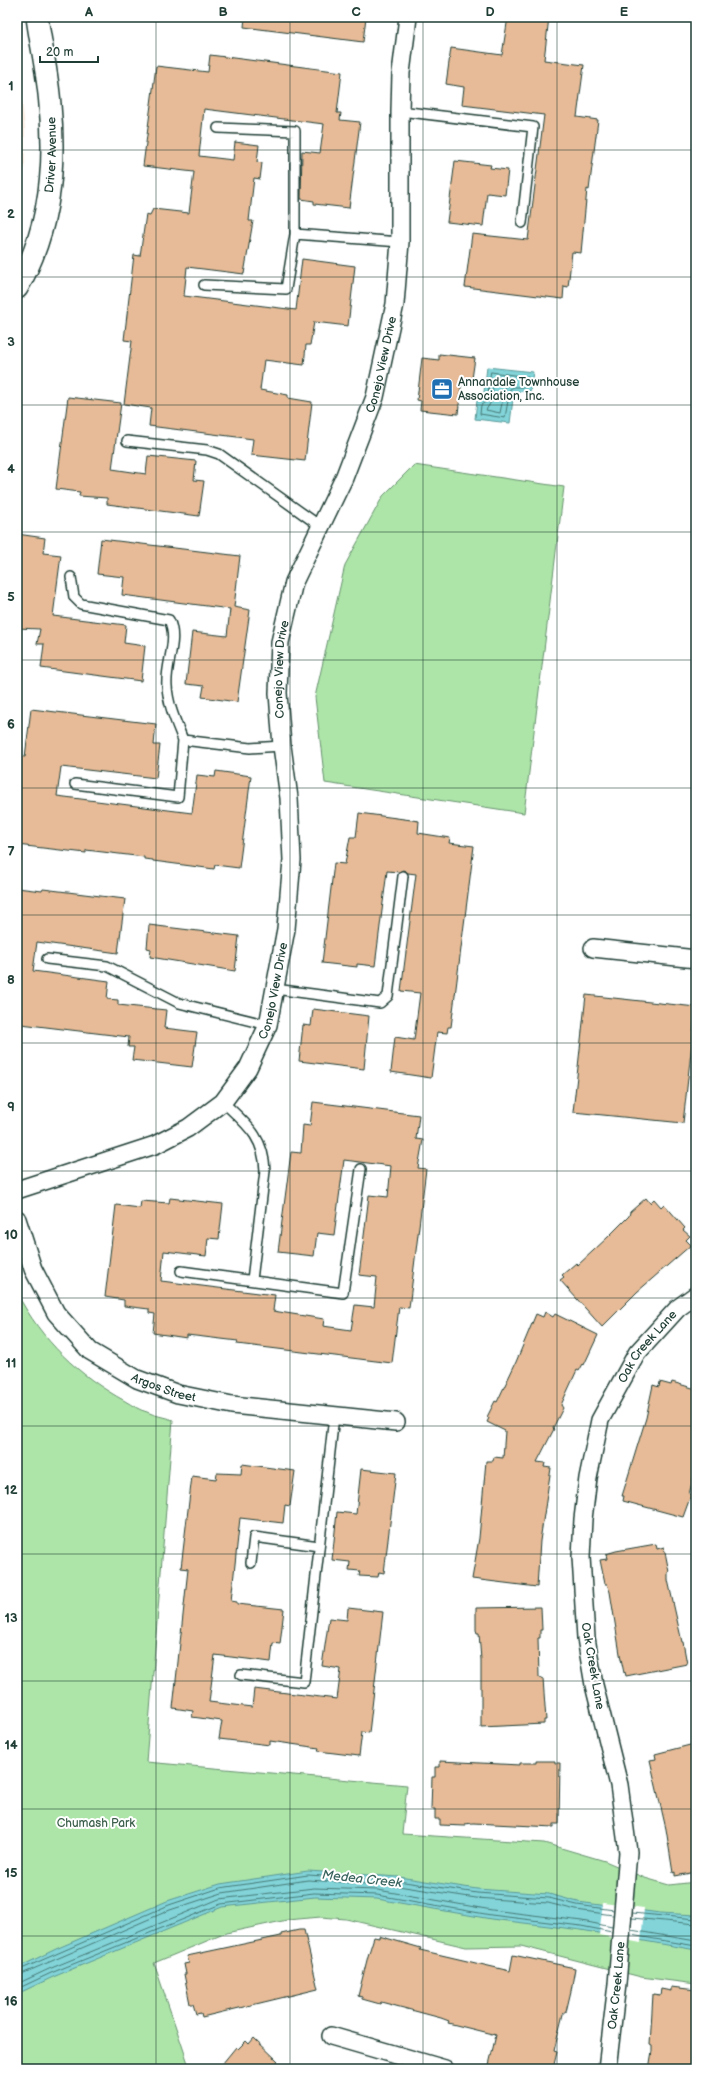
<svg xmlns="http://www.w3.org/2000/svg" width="713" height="2086" viewBox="0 0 713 2086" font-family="'Balsamiq Sans',sans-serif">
<rect width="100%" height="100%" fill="#fff"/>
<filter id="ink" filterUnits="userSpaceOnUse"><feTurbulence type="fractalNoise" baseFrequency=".025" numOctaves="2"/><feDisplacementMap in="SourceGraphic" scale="8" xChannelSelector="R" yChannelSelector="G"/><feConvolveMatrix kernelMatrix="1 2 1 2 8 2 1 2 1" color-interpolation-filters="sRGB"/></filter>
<g filter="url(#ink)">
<path fill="#f8ebe0" d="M17,71l4,19 4,39v35l-8,53z"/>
<path fill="#ade5a8" stroke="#66916e" d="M414,465l150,22 -40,326 -199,-30 -10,-86 30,-132 38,-69z
M17,1293c24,47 62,83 108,108 7,4 14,9 22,11 8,4 18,5 26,8l-27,342 261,23 -5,49 142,9 61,18 40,17 24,7 27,-3v102l-55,-7 -120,-31 -55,1 -120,-28 -25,-2 -34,3 -61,13 -72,30 36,106h-173z"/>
<path fill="#82d4d9" stroke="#5a9897" d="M487,367l46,5 -3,20 -16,-1 -4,32 -35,-4 2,-19h6z
M308,1871l91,6 78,12 72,5 29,8 82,11 36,2v35l-115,-20 -90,-11 -114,-20 -62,-2 -93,10 -169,70 -36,17v-26l39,-19 111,-48 53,-17z"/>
<path fill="#fff" d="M603,1903l41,5 -3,35 -42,-8z"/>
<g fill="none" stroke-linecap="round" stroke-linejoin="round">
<path stroke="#477976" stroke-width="1" d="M491,372l37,5 -2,10h-12l-4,2 -5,29 -25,-4 1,-9 6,-4z
M497,377l15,3 -7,8 -5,25 -14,-3 5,-8 3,-23z
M632,1913l64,6
M632,1918l64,6
M631,1930l65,11
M631,1935l65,11
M17,1971l152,-66 51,-17 88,-13 90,6 79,12 72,5 28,7 37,5
M17,1976l153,-66 52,-17 86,-13 90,6 78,12 72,5 28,7 37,5
M17,1984l32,-15 170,-70 95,-11 64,2 114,20 90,11 30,6
M17,1989l34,-16 170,-69 93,-11 63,2 114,20 90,11 31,6"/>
</g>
<path fill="#e7bb97" stroke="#1f3d34" d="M245,17h121l-3,25 -119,-15z
M508,17h41l-5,43 40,5 -7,52 21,3 -9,70 -2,-1 -6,64 -9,-1 -4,35 -4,-1 -1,13 -98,-12 7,-53 56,6 16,-125 -82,-10 2,-18 -18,-3 5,-36 51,7z
M210,55l132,17 -5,41h4l-1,7 20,2 -11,86 -35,-4v-3l-13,-2 1,-48 18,2 4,-29 -120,-15 -5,47 34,4 2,-18 24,3 -2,17 5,1 -2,16 -6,-1 -5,43h4l-9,53 -57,-7 -3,29 112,14 6,-51 53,7 -7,60 -34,-4 -4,23h-4l-2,20 -40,-5 -4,30 28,5v3l24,4 -7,59 -54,-6 2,-16 -104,-13 2,-18 -27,-4 8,-63 -8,-1 10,-85 6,1 6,-42 4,1 3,-6 36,4 5,-41 -51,-6 13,-100 52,6z
M455,161l36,4 -1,3 18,2 -3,25 -18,-2 -4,33 -36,-4z
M439,354l36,4 -3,21 -10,-1 -4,36 -38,-4 1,-9 -4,-1 5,-42 17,2z
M68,397l53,6 -9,66 34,5 2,-18 48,5 -2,19 10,1 -5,35 -92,-12v-6l-28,-2 1,-4 -24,-3z
M17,534l28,4 -2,15 18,2 -8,61 73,9 -2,18 21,3 -4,35 -100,-13 3,-24h-7l3,-15 -23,-1z
M101,539l139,17 -6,51 16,3 -13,92 -35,-5 2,-11 -18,-2 6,-52 35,4 3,-27 -108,-14 2,-18 -27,-3z
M31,709l125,15 -2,21h6l-4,33 -95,-11 -4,29 135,17 5,-38 18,2 1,-6 35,5 -12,92 -24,-3 -1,4 -61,-8v-1l-9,-1v-2l-58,-7v3l-69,-8v-89l8,1z
M359,813l60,8 -1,12 32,5 -1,5 25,3 -23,181h-3l-1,6 -10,-1 -6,46 -40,-6 4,-35 19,3 6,-47 -19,-2 15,-117 -8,-1 -5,-3 -4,2 -12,-1 -12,95 -18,-2v3l-35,-4 12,-100 11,1 5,-27h6z
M17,888l25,3 1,-2 82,10 -7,54 -81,-11 -4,29 76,10 -2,18 11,1v5l48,5 -2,18 33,4 -5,35 -60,-7 2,-13h-6l1,-10 -108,-13 1,-10h-5z
M149,925l90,11 -4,35 -85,-14 1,-8 -4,-1z
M586,995l110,12 -13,116 -110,-11z
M313,1009l56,7 -5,53 -65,-8 4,-36 8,1z
M313,1102l106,13 -3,24 7,1 -5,28 8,1 -17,139 -10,-1 -7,56 -155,-19 1,-3 -51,-6v3l-34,-5 2,-19 -6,-1v-4l-25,-3v-6l-19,-3 11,-92 24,3 1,-7 28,2 1,-5 53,6 -4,35 -11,-1 -2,18 -42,-5 -3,30 114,14 -2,16 51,8 -1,7 28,4 4,-25 19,2 3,-30 -18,-2 7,-55 3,-25 19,2 3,-31 -47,-6 -10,75 -17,-2 -3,23 -36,-4 13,-100 10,1 2,-28 7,1z
M646,1198l4,5 4,-4 7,8 3,-3 21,24 -2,2 7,6 -4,4 5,5 -54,47 -35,35 -42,-47 4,-3 -2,-2 14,-12 2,2 30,-28 21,-21 1,-4z
M545,1312l8,5 2,-3 43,21 -14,30 -1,-1 -4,7 -2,-1 -16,35 2,3 -10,20 1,1 -17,33 8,1 -1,4 7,1 -11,73 -3,46 -65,-8 7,-41 7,-77h7l1,-4 9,1 2,-27 -18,-9 2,-4 -2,-1 8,-16 2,1 19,-40 20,-48 7,3z
M660,1382l11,3 1,-3 24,7v78l-7,27 2,1 -8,22 -60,-16 1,-5h-2l24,-78 7,-33 6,2z
M242,1464l53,7 -5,35 -5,-1 -2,18 -43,-5 -9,83 6,1v2l47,5 -4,35 -7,-1 -2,19 -56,-7 -6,47 43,5 2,-18 83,10 4,-30 -19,-3 7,-48 18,2 1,-12 35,4 -14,121 -7,-1 -3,24 -41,-5 1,-3 -49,-7v4l-51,-6 3,-18 -30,-4 1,-6 -20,-3 15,-139 -7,-1 11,-92 24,3 1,-6 24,1z
M361,1469l35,4 -12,100 -5,-1 -1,5 -19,-1 1,-5 -11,-1 1,-8 -18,-2 5,-48 19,2z
M656,1544l1,5 7,-2 5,25h-1v8l14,62h1l4,22 -61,12 -1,-4 -1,1 -4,-19 -10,-62 -3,-8h-2l-5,-24 7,-1 -1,-5 10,-3z
M541,1607l1,23h-2v8h-2l1,39 4,2 3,41h-2v4l-63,3v-67l-2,-27h-2l-1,-3v-22z
M690,1745h6v127l-21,4v-4l-2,1 -7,-44 -16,-69 6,-1 -1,-5z
M440,1761l80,4v-2h16v-2h19v2h5l-1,61h-5v3l-81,-4 -8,1v2l-25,-1v-6h-5v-10h-4l1,-32h3v-10h5z
M299,1930h5l14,59 -116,28 -1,-4 -5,1 -3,-10h-3l-6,-30h2l-2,-10 5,-1 -2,-7 94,-20v-2z
M379,1936l42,12 -1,2 90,21 3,-16 62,13 -4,23 -5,21 -3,2 -9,37 3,1 -4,17h-65l8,-34 -48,-12 1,-2 -8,-3 -60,-16 -1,2 -18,-5v-2l-4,-1 10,-40 6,-19 5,1z
M671,1987l25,3v79h-47l3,-18v-5l-2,-1 3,-51 7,1 1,-6 10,2z
M254,2038l24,23 -7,8h-53l18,-22 2,2 8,-8 3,3z"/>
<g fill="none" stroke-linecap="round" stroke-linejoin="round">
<g stroke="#1f3d34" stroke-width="12">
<path id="service" d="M400,111l133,16 -11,96
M218,128l77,3v103
M204,285l82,4 9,-55 105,8
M127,441l80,9 12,4 101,72
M71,577l3,20 7,7 88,16c10,20 -4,44 -2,66 1,19 9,36 16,54l67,8 32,-2
M75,784l103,13 5,-57
M47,959l60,7 72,37 89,22
M275,989l105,14 8,-7 15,-120
M223,1102c23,22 41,34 42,69l-13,109
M181,1271l162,22 18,-124
M251,1563l3,-26 65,9
M241,1675l63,7 30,-266"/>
</g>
<g stroke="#1f3d34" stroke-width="20">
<g id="minor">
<path d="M593,948l103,11"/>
<path id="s1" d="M17,1190l138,-45 33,-17 35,-26 25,-34 20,-43 18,-96 6,-69 -3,-62 -7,-52 -4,-53 2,-51 14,-60 50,-104 31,-81 20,-93 5,-62v-131l1,-38 7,-56"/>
<path id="s2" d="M17,1219l16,50 23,44 34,38 47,28 41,15 54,11 164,17"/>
<path d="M331,2036l114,33"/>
<path id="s3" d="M607,2069l10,-85 11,-132 -9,-67 -25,-100 -8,-47 -5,-81 2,-38 5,-41 12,-58 37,-67 41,-45 18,-13"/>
</g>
</g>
<g stroke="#1f3d34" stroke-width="24">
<g id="tertiary">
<path id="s4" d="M17,288c32,-55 39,-121 33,-183 -2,-30 -9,-59 -13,-88"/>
</g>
</g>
<use href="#service" stroke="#fff" stroke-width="9"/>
<use href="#minor" stroke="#fff" stroke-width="17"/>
<use href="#tertiary" stroke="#fff" stroke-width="21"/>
</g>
</g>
<path fill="none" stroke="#1f3d34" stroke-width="1" stroke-opacity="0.55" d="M156,17v2052M290,17v2052M423,17v2052M557,17v2052M17,150h679M17,277h679M17,405h679M17,532h679M17,660h679M17,788h679M17,915h679M17,1043h679M17,1171h679M17,1298h679M17,1426h679M17,1554h679M17,1681h679M17,1809h679M17,1936h679"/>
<defs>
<g id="office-square" transform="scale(1.15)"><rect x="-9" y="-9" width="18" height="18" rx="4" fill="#1f6fb2" stroke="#fff"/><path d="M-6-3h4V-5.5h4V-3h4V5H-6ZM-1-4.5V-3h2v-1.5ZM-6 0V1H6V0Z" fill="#fff"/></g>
</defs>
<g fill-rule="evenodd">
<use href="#office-square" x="442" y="389"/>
</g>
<g text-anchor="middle" stroke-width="4" stroke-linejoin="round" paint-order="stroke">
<g font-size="12" fill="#1f3d34" stroke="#fff">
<text dy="4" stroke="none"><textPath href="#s4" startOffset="139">Driver Avenue</textPath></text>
<text dy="4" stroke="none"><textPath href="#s1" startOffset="998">Conejo View Drive</textPath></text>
<text dy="4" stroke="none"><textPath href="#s1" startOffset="674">Conejo View Drive</textPath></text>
<text dy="4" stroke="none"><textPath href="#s1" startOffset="350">Conejo View Drive</textPath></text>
<text dy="4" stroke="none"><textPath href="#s3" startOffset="744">Oak Creek Lane</textPath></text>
<text dy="4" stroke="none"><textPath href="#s2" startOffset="236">Argos Street</textPath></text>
<text transform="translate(593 1666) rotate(80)" y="4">Oak Creek Lane</text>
<text dy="4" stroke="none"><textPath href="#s3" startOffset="84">Oak Creek Lane</textPath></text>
</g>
<g font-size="12" fill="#1f3d34" stroke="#fff" text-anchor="start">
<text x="458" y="386">Annandale Townhouse<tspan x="458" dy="14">Association, Inc.</tspan></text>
</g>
<g font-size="12" fill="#3b5f4b" stroke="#fff">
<text x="96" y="1827">Chumash Park</text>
</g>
<g font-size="13" font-style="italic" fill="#38635d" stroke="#fff">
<text transform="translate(362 1878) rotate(6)" y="5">Medea Creek</text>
</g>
</g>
<rect width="713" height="2086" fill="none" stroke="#fff" stroke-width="44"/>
<path d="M40 56v6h58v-6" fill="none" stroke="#1f3d34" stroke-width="2"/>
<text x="46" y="56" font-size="12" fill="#1f3d34" stroke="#ffffff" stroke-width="3" paint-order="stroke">20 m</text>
<rect x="22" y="22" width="669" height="2042" fill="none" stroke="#1f3d34" stroke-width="1.5"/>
<g font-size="13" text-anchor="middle" font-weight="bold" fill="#1f3d34">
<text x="89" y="16">A</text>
<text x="223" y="16">B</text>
<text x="356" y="16">C</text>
<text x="490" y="16">D</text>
<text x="624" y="16">E</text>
<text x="11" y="90">1</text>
<text x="11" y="218">2</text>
<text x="11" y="346">3</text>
<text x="11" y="473">4</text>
<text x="11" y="601">5</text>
<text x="11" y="728">6</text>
<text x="11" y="856">7</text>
<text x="11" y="984">8</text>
<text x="11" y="1111">9</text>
<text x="11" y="1239">10</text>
<text x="11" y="1367">11</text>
<text x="11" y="1494">12</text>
<text x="11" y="1622">13</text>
<text x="11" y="1749">14</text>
<text x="11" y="1877">15</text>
<text x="11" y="2005">16</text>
</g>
</svg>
